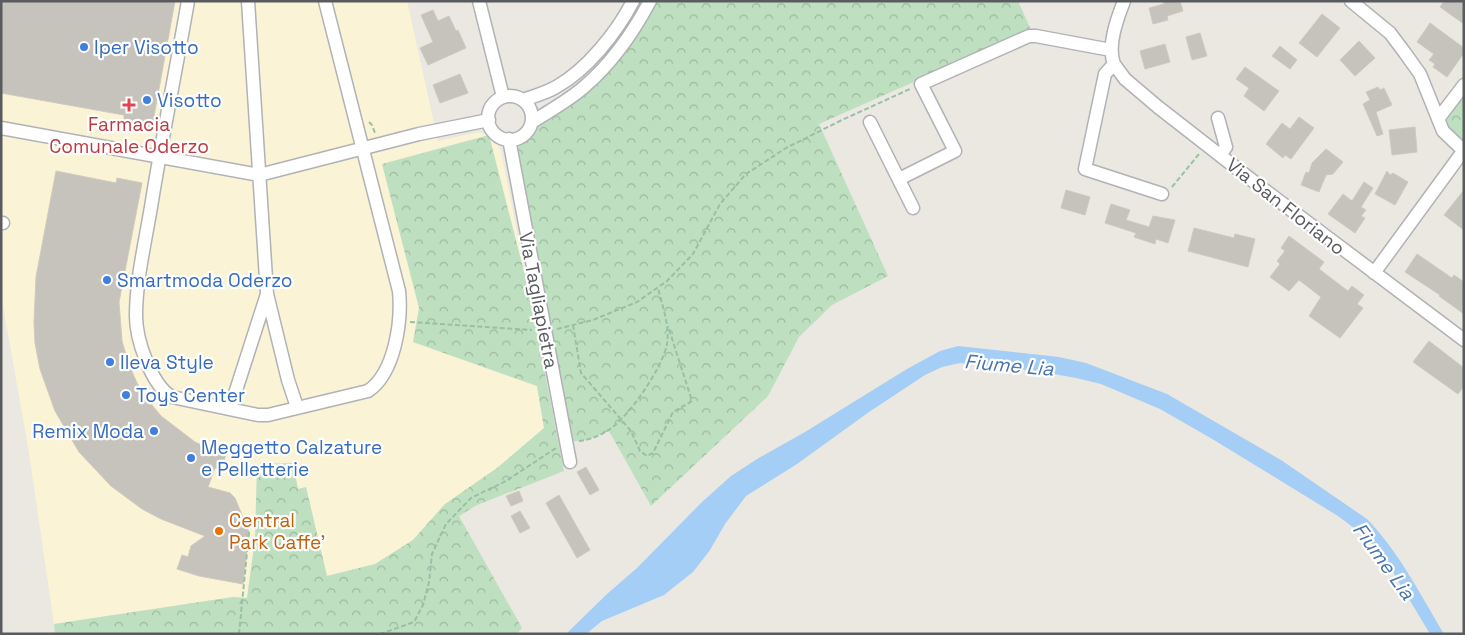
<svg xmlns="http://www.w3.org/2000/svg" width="1465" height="635" viewBox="0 0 1465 635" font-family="'Space Grotesk',sans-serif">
<defs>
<pattern id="park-crowns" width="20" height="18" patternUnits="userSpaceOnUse" patternTransform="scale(1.25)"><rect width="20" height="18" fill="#bee0c0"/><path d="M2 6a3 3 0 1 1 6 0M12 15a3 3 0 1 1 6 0" fill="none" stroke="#9db99f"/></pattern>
</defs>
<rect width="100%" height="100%" fill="#eae8e0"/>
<path fill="#faf3d5" d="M1,1h406l31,140 41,-9 10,3 8,8 4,8 28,140 -116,51 124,44 7,42 -47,40 -52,36 -32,36 -38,24 -48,12 -21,-88 -8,1 -5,-26 -38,76 -8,59 -14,-1 -179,27 -25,-171 -28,-159z"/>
<path fill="url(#park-crowns)" d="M650,1h368l13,29 -212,94 69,152 -56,29 -33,32 -31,59 -117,110 -42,-75 -22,9 -21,2 -54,-303c11,-2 16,-7 20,-17l52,-35z
M1464,85v65l-26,-31z
M489,135l40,156 35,180 -87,34 -18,11 63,112 -5,6h-462l-1,-10 179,-27 14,1 8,-59 2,-75 36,-1 5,26 8,-2 21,89 48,-12 38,-24 32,-36 52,-36 47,-40 -7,-42 -124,-44 6,-34 -37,-144z"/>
<path fill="#a4cef6" d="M958,346l101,11 27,6 81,31 114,66 86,59c32,33 53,75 77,115h-14l-48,-80 -20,-20 -24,-18 -124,-76 -54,-31 -59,-25 -25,-6 -39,-7 -77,-8 -18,4 -17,8 -56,37 -72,52 -51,32 -21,28 -15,26 -17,22 -29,23 -62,26 -16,13h-20l41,-40 30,-26 65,-66 29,-26 26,-17 48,-27 102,-63 33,-18z"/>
<path fill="#c6c2bc" stroke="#cecabf" d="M1,1h174l-23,126 -28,-6v-6l-123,-22z
M1163,1h17l3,10 -16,5 1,4 -15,4 -4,-16 15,-4z
M1444,1h20v23l-24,-17z
M433,10l5,11 11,-5 7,15 2,-1 8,18 -38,17 -8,-17 13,-6 -12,-27z
M1322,14l18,14 -23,29 -18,-14z
M1430,23l34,25v5l-17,24 -14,-10 2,-3 -6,-4 5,-6 -17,-12z
M1200,33l7,23 -15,4 -6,-23z
M1359,41l16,17 -20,18 -15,-16z
M1165,44l5,18 -25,7 -5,-18z
M1280,46l17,14 -7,9 -18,-13z
M1245,67l34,24 -15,20 -20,-15 5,-8 -13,-9z
M460,74l8,19 -28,10 -7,-18z
M1378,87l2,3 4,-2 8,17 -16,7 7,22 -6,2 -14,-32 7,-4 -4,-8z
M1299,117l15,11 -23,31 -6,-4 -2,3 -17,-14 16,-21 8,6z
M1415,127l2,25 -25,3 -3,-25z
M1326,149l17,13 -10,12 -7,1 -7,17 -18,-7 5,-13 3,1 3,-10z
M56,171l60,12 1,-5 25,5 -23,119 3,39 7,24 8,18 10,16 14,17 34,26 17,8 14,4 -5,16 -6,-2 -7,19 22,6 5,5 14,34 -6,52 -44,-8 -22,-7 5,-14 6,2 3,-11 14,-10 -44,-17 -19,-10 -31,-23 -32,-34 -24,-41 -15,-42 -5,-26 -1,-21 2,-45z
M1387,171l3,4 3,-2 15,9 -13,23 -20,-11z
M1364,182l9,6 -12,19 5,3 -5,6 4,2 -10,15 -27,-19 15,-20 9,7z
M1066,190l24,7 -5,18 -24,-7z
M1464,190v40l-20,-15z
M1111,204l19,6 -4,10 23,7 4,-11 22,4 -7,23 -12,-4 -1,5 -21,-7 2,-4 -31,-10z
M1194,228l40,10 1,-4 20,5 -7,28 -60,-16z
M1289,236l35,26 -5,7 29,22 4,-5 12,9 -7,9 6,4 -23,30 -31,-22 12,-19 -22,-17 -10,11 -19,-14 10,-13 -3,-3 8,-10 -4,-3z
M1417,254l35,24 2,-3 10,7v32l-25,-18 1,-1 -35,-23z
M1429,341l35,27v18l-6,8 -45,-32z
M586,467l13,23 -9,5 -13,-23z
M519,491l4,10 -12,5 -5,-10z
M559,495l31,55 -13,8 -31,-55z
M520,511l10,17 -10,5 -9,-17z"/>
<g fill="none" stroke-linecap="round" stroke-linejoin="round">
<g stroke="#b0b2b6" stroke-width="15">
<path id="minor" d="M188,1c-12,69 -26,137 -37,206 -6,36 -15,73 -15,109 0,23 15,69 36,81l86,18h10l100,-24c27,-18 34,-70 31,-100l-74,-290
M248,1l19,293 21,86 9,27
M479,1l24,96
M1124,1c-7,18 -17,45 -10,63l-9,10 -20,95 77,25
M1351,1l39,32 15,20 15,21 23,57 21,20
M1114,64l11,15 33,28 104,81 202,152
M488 118a22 22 0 1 1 44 0a22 22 0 1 1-44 0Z
M523,100c11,-4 23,-7 33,-13 31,-17 61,-55 77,-86
M1218,118l8,29 -6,8
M1438,119l26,-34
M532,122c17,-11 36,-21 52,-35 27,-23 49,-54 66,-86
M870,122l43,86
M1,128l258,47 160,-41 70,-14
M509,139l61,323
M899,179l56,-28 -34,-67 108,-48h7l75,14
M1,223h2
M1374,273l90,-123
M230,409l37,-115"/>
</g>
<path stroke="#98c0a6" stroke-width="2" stroke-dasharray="5 2.5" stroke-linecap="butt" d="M369,122l3,3 3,8
M1172,187l27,-33
M410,322l122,8
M573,325l8,48 50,58 9,20 7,5 6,-3 20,-41 19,-11 -24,-75
M557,329l36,-9 44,-18 30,-21 26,-27 27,-50 26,-30 40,-26 56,-28 68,-31
M579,441c10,-1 20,-5 28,-10 21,-12 56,-64 60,-87 3,-18 -5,-39 -9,-56
M239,634l10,-102
M380,634l34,-12 9,-17 6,-23 3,-28 14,-30 25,-26 35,-17 50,-33"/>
<use href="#minor" stroke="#fff" stroke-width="12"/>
</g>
<g fill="#3f7fe0" stroke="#fff" stroke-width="2">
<circle cx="84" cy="47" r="5"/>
<circle cx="147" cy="100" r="5"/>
<circle cx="107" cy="280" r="5"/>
<circle cx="110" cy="362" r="5"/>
<circle cx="126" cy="395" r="5"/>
<circle cx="154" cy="431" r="5"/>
<circle cx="191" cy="458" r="5"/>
</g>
<path fill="#e0444e" stroke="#fff" stroke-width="2" d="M126.5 97.5h5v5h5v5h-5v5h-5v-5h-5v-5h5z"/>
<circle fill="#e8710a" stroke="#fff" stroke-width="2" cx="219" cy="531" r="5"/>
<g text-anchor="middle" stroke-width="4.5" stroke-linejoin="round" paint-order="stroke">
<g font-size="19" fill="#366cbe" stroke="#fff" text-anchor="start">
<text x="94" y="54">Iper Visotto</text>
<text x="157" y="107">Visotto</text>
<text x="117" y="287">Smartmoda Oderzo</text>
<text x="120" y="369">Ileva Style</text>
<text x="136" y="402">Toys Center</text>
<text x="144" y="438" text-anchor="end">Remix Moda</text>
<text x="201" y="454">Meggetto Calzature<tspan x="201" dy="22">e Pelletterie</tspan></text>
</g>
<g font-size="19" fill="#be3a42" stroke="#fff">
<text x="129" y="131">Farmacia<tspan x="129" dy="22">Comunale Oderzo</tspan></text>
</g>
<g font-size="19" fill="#595b5f" stroke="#fff">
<text transform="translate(1286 206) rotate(38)" y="7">Via San Floriano</text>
<text transform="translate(539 300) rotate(79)" y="7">Via Tagliapietra</text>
</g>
<g font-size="19" fill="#c56008" stroke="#fff" text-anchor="start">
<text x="229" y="527">Central<tspan x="229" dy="22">Park Caffe'</tspan></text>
</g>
<g font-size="20" font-style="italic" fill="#4774ae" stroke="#fff">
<text transform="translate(1009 365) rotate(5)" y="7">Fiume Lia</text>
<text transform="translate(1384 561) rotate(54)" y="7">Fiume Lia</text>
</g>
</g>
<rect width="1465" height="635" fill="none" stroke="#595b5f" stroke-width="5"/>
</svg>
